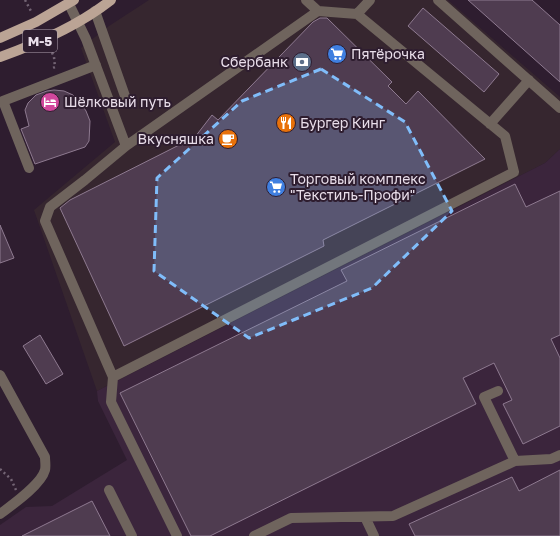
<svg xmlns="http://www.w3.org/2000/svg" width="560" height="536" viewBox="0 0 560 536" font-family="'Golos Text',sans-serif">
<rect width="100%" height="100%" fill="#2e1d2f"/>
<path fill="#36262f" d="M149,0h299l112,97v52l-15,14 -448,228 -63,-181 81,-68 -34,-94 28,-22z"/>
<path fill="#3b253c" d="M560,149v387h-560v-11l26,-18 26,-1 75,-46 -29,-59 -1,-10 448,-228z"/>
<path fill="#4f3c50" stroke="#8e7a90" d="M468,0h64l28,25v57z
M423,8l76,66 -15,18 -76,-66z
M320,18h7l65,64 -4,4 18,18 12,-13 67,68 -162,81 1,6 -200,100 -64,-138 10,-8 125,-63 17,-22 6,5 95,-98z
M54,90l10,1 9,4 8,8 5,8 4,10 -1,20 -4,6 -50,17 -14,-35 8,-3 -4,-16 3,-7 8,-8 11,-4z
M515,184l11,23 34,-16v144l-9,4 9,19v68l-37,18 -20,-40 9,-4 -18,-37 -31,15 13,26 -266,132h-19l-71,-143 227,-112 -6,-11z
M0,225l14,33 -14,5z
M40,335l23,39 -17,10 -23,-38z
M560,470v66h-145l-6,-12 103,-47 7,14z
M92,501l18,35h-88z"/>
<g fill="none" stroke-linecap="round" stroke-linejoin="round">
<path stroke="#736474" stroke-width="2.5" stroke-dasharray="2 3" stroke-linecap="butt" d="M25,0l6,11
M50,48l4,9 1,10 -2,1
M0,469l11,10 5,11"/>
<path stroke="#6f645d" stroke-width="10" d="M306,0l12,11
M438,0l122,108
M69,4l17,35 40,107
M95,11l30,85
M318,11l39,3 148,122 9,36 -401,205 -68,-156 5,-14 35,-27 41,-34z
M357,14l13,-14
M490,124l39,-44
M29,168l-26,-67 93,-36
M0,375l45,82c0,4 1,9 0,13 -4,15 -33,35 -45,44
M113,377l-2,25 66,134
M498,391l-14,6 31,64
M109,490l23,46
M365,517l9,19
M254,536l37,-18 102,-2 122,-55 36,-2 9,-4"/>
<path stroke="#bba495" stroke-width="10" d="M0,38l36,-16 38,-22
M0,57c39,-14 78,-31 111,-57"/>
</g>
<path fill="#80bdfa" fill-opacity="0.2" stroke="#80bdfa" stroke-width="3" stroke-dasharray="8 5" stroke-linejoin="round" d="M321,69l84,53 47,89 -80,77 -123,50 -95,-67 3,-93 85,-77z"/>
<defs>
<g id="supermarket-disc" transform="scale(1)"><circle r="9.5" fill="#3f7fe0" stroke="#2e1d2f"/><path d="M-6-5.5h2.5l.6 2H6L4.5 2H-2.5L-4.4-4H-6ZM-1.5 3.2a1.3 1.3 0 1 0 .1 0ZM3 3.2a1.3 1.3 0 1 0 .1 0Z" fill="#fff"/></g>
<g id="bank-disc" transform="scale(1)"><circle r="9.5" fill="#5c6f8a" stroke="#2e1d2f"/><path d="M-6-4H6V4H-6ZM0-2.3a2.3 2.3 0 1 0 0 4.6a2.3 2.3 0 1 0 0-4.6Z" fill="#fff"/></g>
<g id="hotel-disc" transform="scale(1)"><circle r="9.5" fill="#d1479c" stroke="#2e1d2f"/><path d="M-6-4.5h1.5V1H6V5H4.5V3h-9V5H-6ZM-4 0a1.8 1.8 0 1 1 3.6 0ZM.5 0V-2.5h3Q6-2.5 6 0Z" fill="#fff"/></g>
<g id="restaurant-disc" transform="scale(1)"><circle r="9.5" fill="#e8710a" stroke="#2e1d2f"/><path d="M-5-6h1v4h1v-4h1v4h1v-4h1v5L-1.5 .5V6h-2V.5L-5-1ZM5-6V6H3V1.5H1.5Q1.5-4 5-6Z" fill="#fff"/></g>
<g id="cafe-disc" transform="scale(1)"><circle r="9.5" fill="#e8710a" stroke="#2e1d2f"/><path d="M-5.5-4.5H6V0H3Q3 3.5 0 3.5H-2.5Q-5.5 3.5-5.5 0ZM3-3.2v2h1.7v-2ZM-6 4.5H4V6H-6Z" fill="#fff"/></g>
</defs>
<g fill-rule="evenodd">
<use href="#supermarket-disc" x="337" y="54"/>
<use href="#bank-disc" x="302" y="62"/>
<use href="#hotel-disc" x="50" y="102"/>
<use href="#restaurant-disc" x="286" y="123"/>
<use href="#cafe-disc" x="228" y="139"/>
<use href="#supermarket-disc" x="276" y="187"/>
</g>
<g text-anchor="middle" stroke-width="4" stroke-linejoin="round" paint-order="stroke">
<rect fill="#2e1d2f" stroke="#b1a4b2" stroke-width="1" x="23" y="30" width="34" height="22" rx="3"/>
<g font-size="13" font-weight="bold" fill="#e9deea">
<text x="40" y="46">М-5</text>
</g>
<g font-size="14" fill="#e9deea" stroke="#2e1d2f" text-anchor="start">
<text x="351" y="59">Пятёрочка</text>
<text x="288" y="67" text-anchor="end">Сбербанк</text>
<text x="64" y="107">Шёлковый путь</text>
<text x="300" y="128">Бургер Кинг</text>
<text x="214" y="144" text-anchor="end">Вкусняшка</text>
<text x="290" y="184">Торговый комплекс<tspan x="290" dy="16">"Текстиль-Профи"</tspan></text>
</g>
</g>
</svg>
